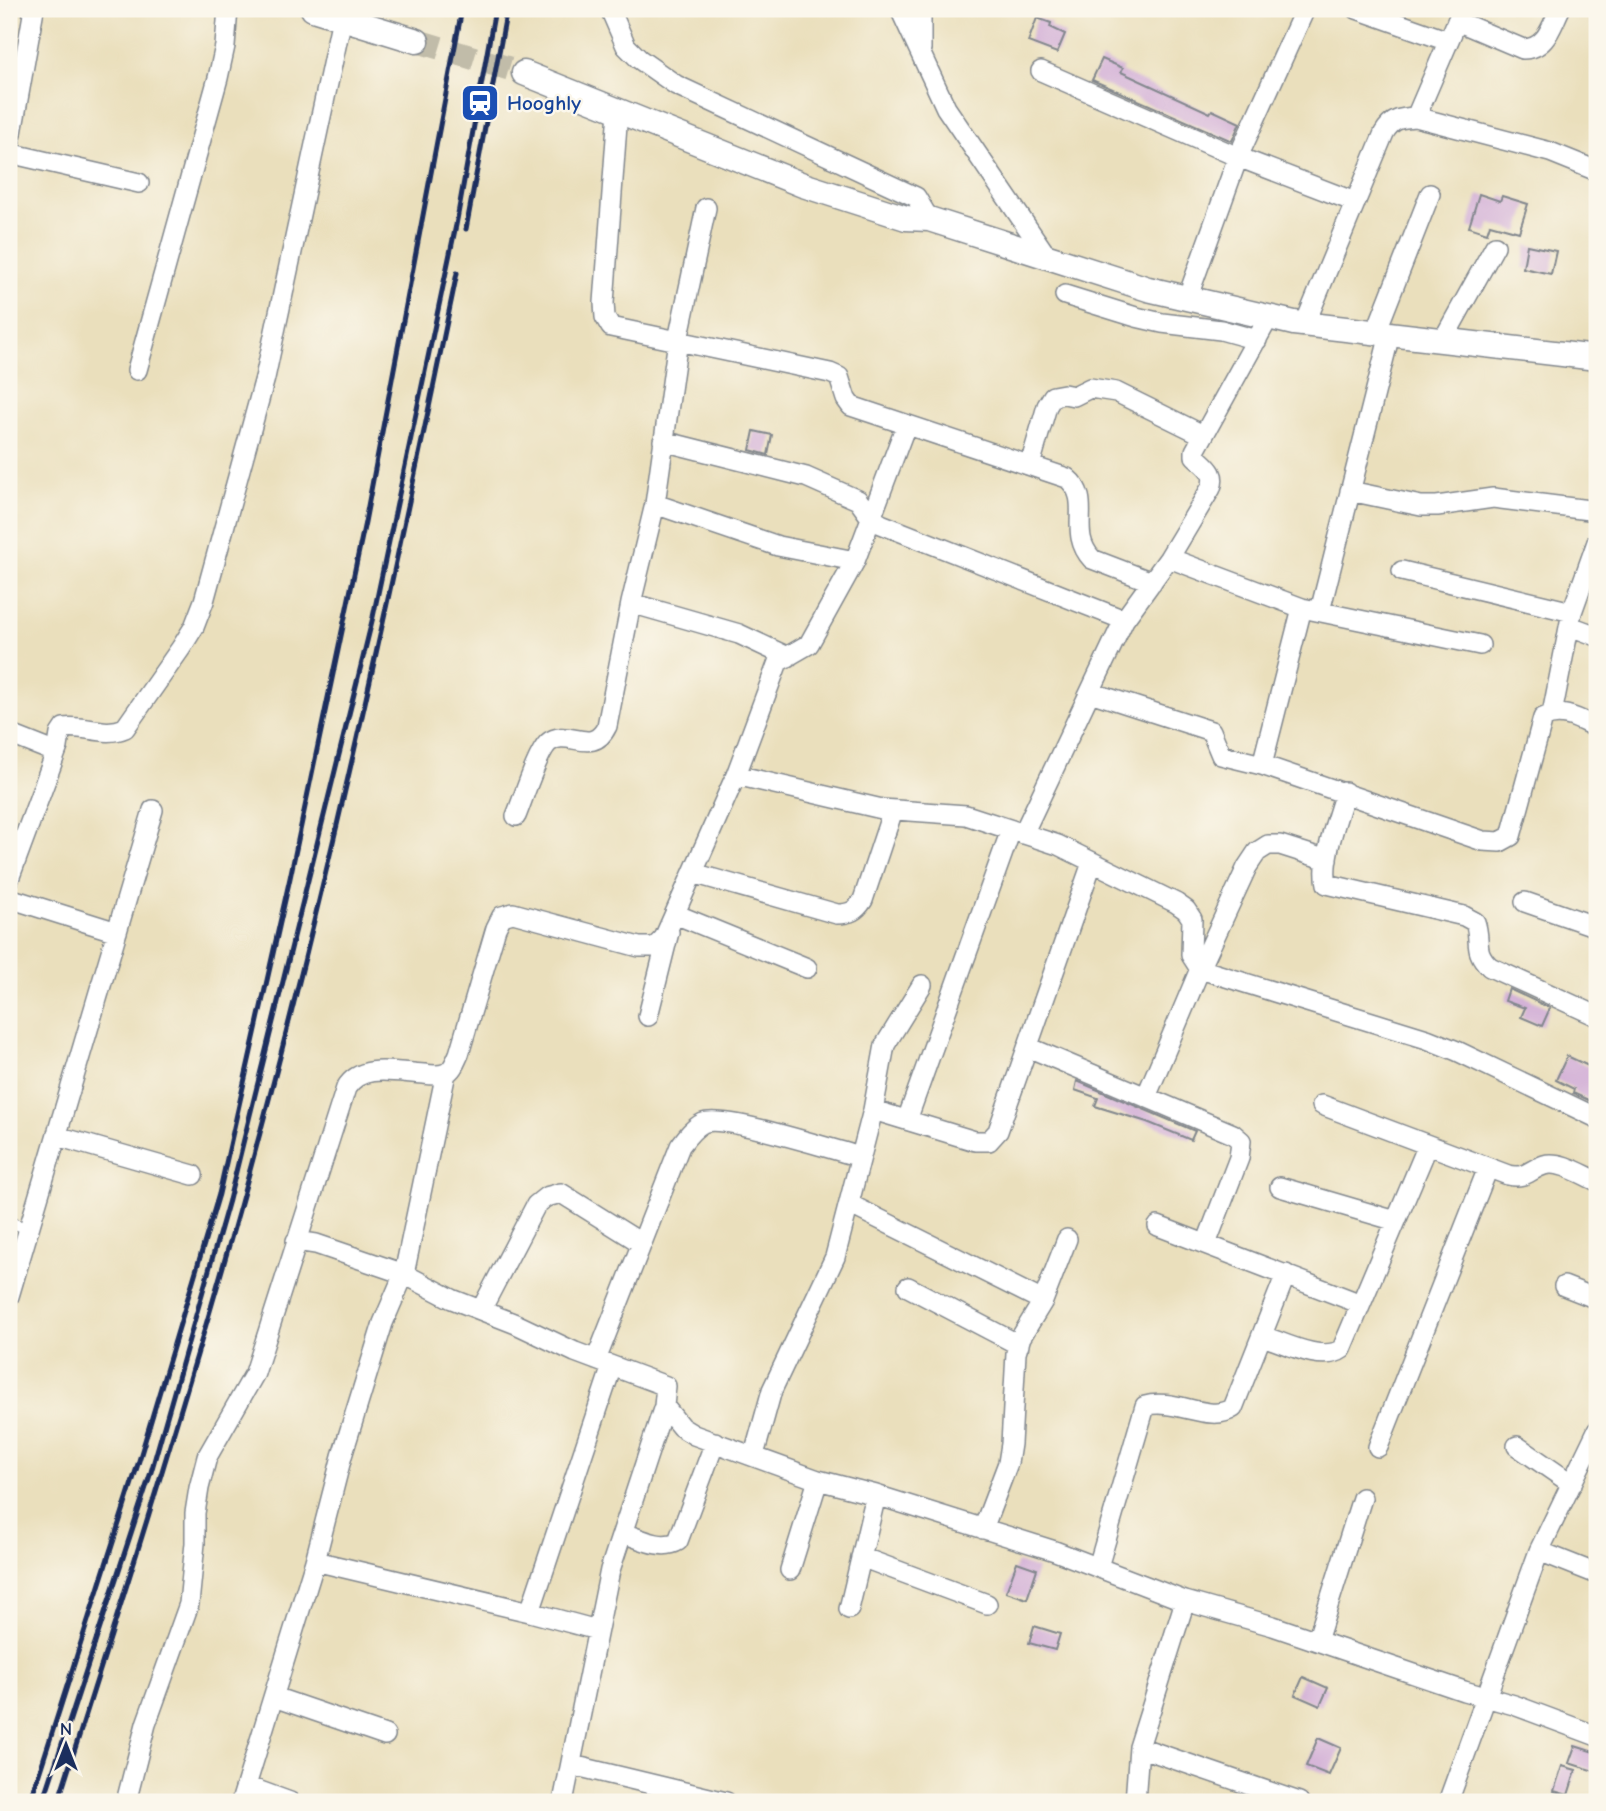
<svg xmlns="http://www.w3.org/2000/svg" width="1606" height="1811" viewBox="0 0 1606 1811" font-family="'Comic Neue',sans-serif">
<rect width="100%" height="100%" fill="#fbf7ec"/>
<filter id="ink" filterUnits="userSpaceOnUse"><feTurbulence type="fractalNoise" baseFrequency=".0143" numOctaves="2"/><feDisplacementMap in="SourceGraphic" scale="14" xChannelSelector="R" yChannelSelector="G"/><feConvolveMatrix kernelMatrix="1 2 1 2 8 2 1 2 1" color-interpolation-filters="sRGB"/></filter>
<filter id="wash" filterUnits="userSpaceOnUse"><feTurbulence type="fractalNoise" baseFrequency=".00686" numOctaves="4" result="noise"/><feDisplacementMap in="SourceGraphic" scale="28" xChannelSelector="R" yChannelSelector="G"/><feGaussianBlur stdDeviation="1.57" result="paint"/><feColorMatrix in="noise" values="0 0 0 0 0 0 0 0 0 0 0 0 0 0 0 0 0 1.4 0 .05"/><feComposite in="paint" operator="in"/></filter>
<g filter="url(#wash)">
<rect width="100%" height="100%" fill="#eadfbc"/>
<g id="blocks">
<path fill="#d0abd5" d="M1037,18l14,5 -1,4 15,7 -8,19 -29,-11z
M1102,59l21,9 -2,4 89,41 2,-3 28,13 -8,18 -140,-61z
M1479,194l21,7 2,-5 26,8 -9,28 -29,-8 -3,9 -18,-6z
M1527,245l29,6 -5,23 -28,-6z
M754,431l18,4 -4,20 -18,-5z
M1509,989l41,19 -8,18 -21,-9 4,-9 -20,-7z
M1567,1056l30,14v34l-24,-11 1,-4 -18,-9z
M1077,1081l118,50 -4,9 -44,-18 -52,-16 3,-8 -23,-8z
M1017,1562l20,7 -10,30 -21,-7z
M1034,1626l26,8 -5,16 -26,-7z
M1303,1677l25,11 -8,18 -25,-11z
M1318,1738l23,10 -12,27 -23,-9z
M1575,1746l22,7v19l-28,-9z
M1562,1766l14,4 -8,25 -14,-4z"/>
</g>
</g>
<g filter="url(#ink)">
<use href="#blocks" fill-opacity="0" stroke="#82878d" stroke-width="2"/>
<g fill="none" stroke-linecap="round" stroke-linejoin="round">
<path stroke="#c1bca9" stroke-width="24" stroke-dasharray="24 12" stroke-linecap="butt" d="M417,41l107,32"/>
<g stroke="#82878d" stroke-width="12">
<path id="service" d="M9,1222l20,7"/>
</g>
<g stroke="#82878d" stroke-width="22">
<path id="minor" d="M610,9l16,37 13,13 37,26 240,112 13,22
M900,9l46,99 102,150
M1357,9l91,32
M1457,21l66,28c23,0 28,-22 37,-40
M921,49v-40
M1041,71l197,86 117,45
M618,111l-14,192 1,14 6,10 219,46 9,4 7,22 5,7 216,72c28,23 -1,53 25,81l60,23
M1416,117l45,-105
M9,150l25,-141
M9,153l130,30
M1065,295l71,22 26,6 59,7 36,10
M1187,299l51,-142 67,-148
M1305,324l79,-191c8,-14 16,-15 32,-16l134,35 47,19
M1376,332l54,-138
M1443,340l52,-94
M137,370l81,-292 7,-32 3,-37
M663,441l143,36 52,23 13,18 10,6 243,96
M1030,465l17,-59 6,-10 11,-2 10,2 16,-8 26,4 87,43
M1350,491l71,15h16l56,-8 104,13
M655,504l123,42 77,15
M1169,558l133,50 178,37
M1402,571l170,41
M631,603l108,31 49,23
M1320,611l70,-277
M1570,626l27,10
M1090,692l121,39 10,24 41,10 221,76 17,1 11,-6 32,-118c19,-10 37,2 54,10
M1552,714l20,-102 25,-70
M9,734l43,17 6,-4 2,-13 4,-6c21,-3 41,9 61,0l56,-80 13,-21 10,-26 61,-223 77,-360
M1262,765l40,-157
M736,775l146,34 84,6 92,30 118,58 10,7 6,9 -1,36 9,14 227,70 30,12 140,67
M1345,792c-7,25 -24,67 -18,92l137,32 11,6c7,20 -3,28 15,45l107,49
M516,816c7,-17 21,-62 32,-73 19,-17 44,15 59,-17l24,-123 24,-99 23,-164 28,-132
M1023,834l101,-214 45,-62 42,-70c6,-16 -5,-21 -16,-32v-5l74,-134
M693,873l144,41c13,0 19,-3 26,-14l30,-90
M9,879l49,-132
M9,898l108,34
M1525,902l72,25
M675,914l132,54
M648,1016l21,-84
M1028,1047l205,87 8,7 -2,17 -33,86
M1146,1097l54,-128 47,-102 10,-15 11,-7h12l47,15
M1322,1105l186,70c19,4 20,-5 36,-10 16,-5 39,10 53,16
M873,1110l102,31h14l9,-10 94,-268
M907,1120l104,-290
M57,1136l136,39
M1280,1187l116,34
M849,1204l194,97
M1158,1226l203,78
M296,1241l20,3 88,30 48,25 64,25 59,28 91,34 -2,20 17,21 13,8 124,45 58,15 179,56 130,50 88,25 191,65 50,14 83,31
M1564,1286l33,13
M908,1287l111,58
M9,1296l144,-486
M481,1310l55,-105 10,-8 15,-4 80,50
M1263,1336c21,7 60,27 79,13l86,-204
M596,1360l84,-214c6,-8 13,-18 23,-23 21,-9 130,27 158,34
M1517,1446l55,38
M1378,1447l110,-279
M754,1455l18,-65 63,-133 38,-147 12,-65 37,-60
M983,1529l25,-66 3,-19 5,-91 5,-16 22,-36 24,-62
M623,1533c16,5 39,18 55,8l37,-99
M1539,1551l58,23
M861,1557l126,47
M315,1561l215,51 67,18
M1098,1567l47,-161c29,-9 65,18 88,2l53,-134
M790,1570l28,-90
M849,1609l27,-114
M530,1612l82,-246
M1317,1641l45,-143
M274,1697l111,38
M1139,1747l160,55
M572,1765l154,37
M246,1786l44,16
M126,1802l20,-78 43,-120 6,-61v-30l4,-25 8,-31 48,-84 91,-285c15,-26 52,-15 78,-14 7,1 16,2 22,-1 7,-3 10,-13 13,-19l37,-126 6,-12 11,-3 126,34h16l9,-9 72,-163 42,-113 31,-18 46,-83 51,-136
M241,1802l74,-241 27,-105 41,-133 21,-49 42,-201
M563,1802l47,-232 54,-164
M1135,1802l4,-55 46,-146
M1448,1802l91,-251 58,-120"/>
</g>
<g stroke="#82878d" stroke-width="27">
<path id="tertiary" d="M313,9l104,32
M524,73l279,112 103,33 23,1 219,70 146,34 303,35"/>
</g>
<use href="#service" stroke="#fff" stroke-width="10"/>
<use href="#minor" stroke="#fff" stroke-width="19"/>
<use href="#tertiary" stroke="#fff" stroke-width="24"/>
<path stroke="#1b2f5e" stroke-width="5" d="M466,229l41,-220
M30,1802l108,-338 81,-270 71,-316 75,-356 97,-513
M43,1802l108,-330 78,-272 144,-583 83,-392 39,-216
M58,1802c63,-197 125,-393 181,-592 86,-309 153,-623 218,-937"/>
</g>
</g>
<defs>
<g id="station-square" transform="scale(2.0125)"><rect x="-9" y="-9" width="18" height="18" rx="4" fill="#1a4fb4" stroke="#fbf7ec"/><path d="M-3-6H3Q5-6 5-4V2Q5 4 3 4L4.5 6H3L1.5 4h-3L-3 6H-4.5L-3 4Q-5 4-5 2V-4Q-5-6-3-6ZM-3.5-4v3h7v-3ZM-3.5 1v1.5H-2V1ZM2 1v1.5H3.5V1Z" fill="#fff"/></g>
</defs>
<g fill-rule="evenodd">
<use href="#station-square" x="480" y="103"/>
</g>
<g text-anchor="middle" stroke-width="5" stroke-linejoin="round" paint-order="stroke">
<g font-size="21" font-weight="bold" fill="#164399" stroke="#fbf7ec" text-anchor="start">
<text x="507" y="110">Hooghly</text>
</g>
</g>
<rect width="1606" height="1811" fill="none" stroke="#fbf7ec" stroke-width="35"/>
<g transform="translate(66 1745)" stroke="#fbf7ec" stroke-width="5" paint-order="stroke">
<path d="M0-5L12 26L0 18L-12 26Z" fill="#1b2f5e"/>
<text y="-10" font-size="19" font-weight="bold" text-anchor="middle" fill="#1b2f5e">N</text>
</g>
</svg>
